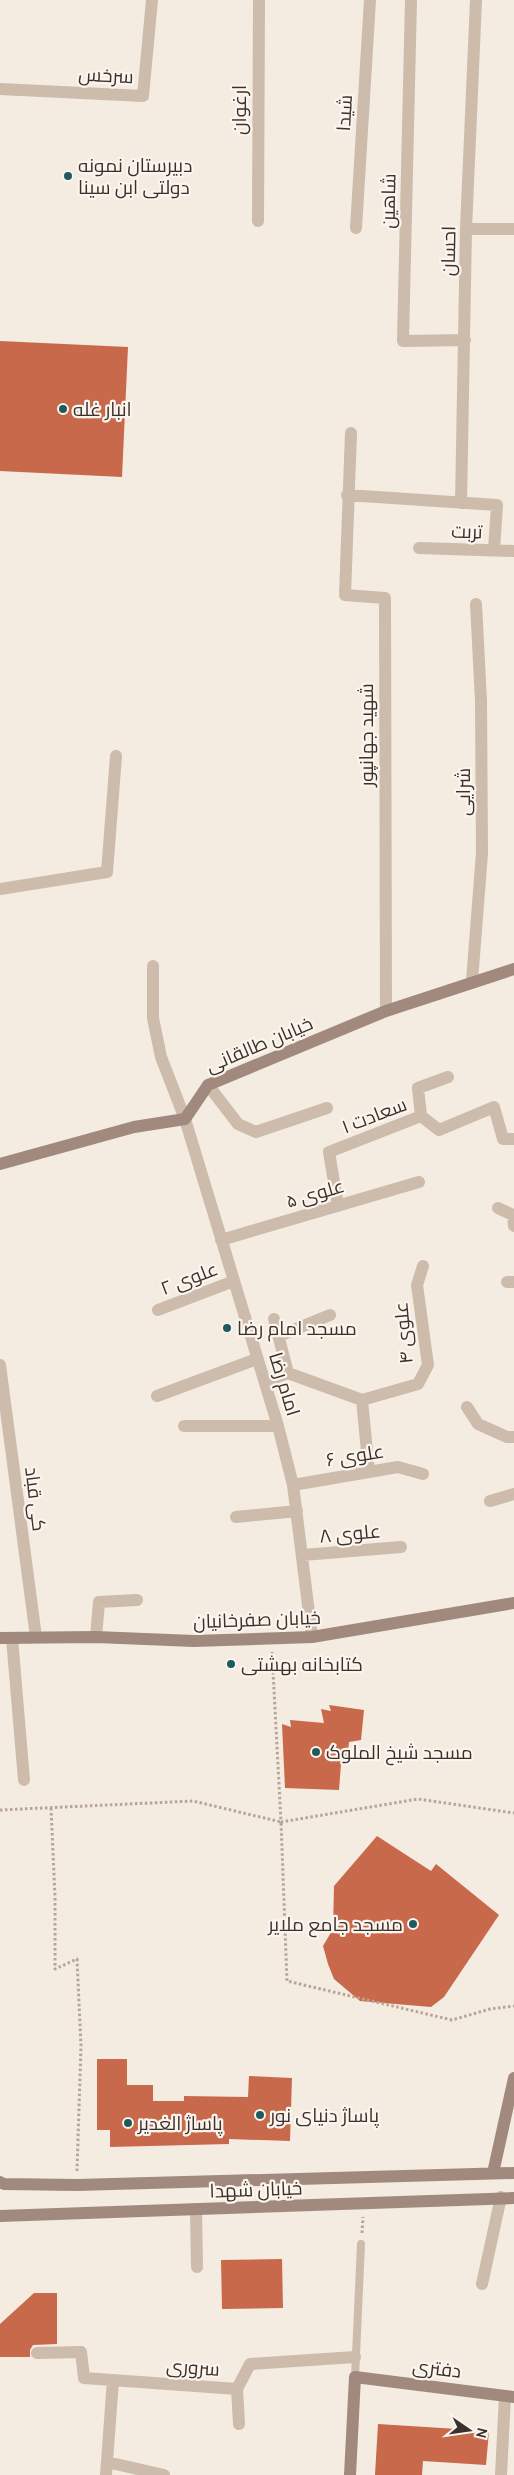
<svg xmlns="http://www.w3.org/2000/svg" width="514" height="2475" viewBox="0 0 514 2475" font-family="Cabin,Cairo,sans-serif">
<rect width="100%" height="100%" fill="#f4ebe1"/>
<path fill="#c8694b" d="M0,341l128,6 -6,130 -122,-6z
M329,1705l35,5 -3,30 -12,2 -2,21 -6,1 -2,26 -54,-2 -3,-64 9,3 -1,-7 34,3 -3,-14 10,2z
M377,1836l54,35 5,-7 63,51 -55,82 -13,10 -71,-6 -26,-22 -6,-15 -5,-18 10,-17 1,-43z
M97,2059h30v26h26v16h31v-5l64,1 1,-21 43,2 -2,63 -61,-2v5l-119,3v-17h-13z
M282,2259l1,49 -61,1 -1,-49z
M34,2293h23v51l-24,1 -3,5v7h-30v-33z
M378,2424l111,7 -3,34 -63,-4 -1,14h-47z"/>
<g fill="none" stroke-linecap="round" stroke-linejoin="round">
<path stroke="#b9a596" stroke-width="3" stroke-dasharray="2.5 2.5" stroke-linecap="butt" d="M272,1652l9,170 137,-23 96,14
M51,1808l4,89v72l22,-10 4,87 -4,125
M0,1810l193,-9 88,21 6,159 165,39 38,-11 24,-3
M362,2233l1,-16"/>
<path stroke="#cdbbac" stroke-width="8" d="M355,2377l6,-133"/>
<path stroke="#cdbbac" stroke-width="12" d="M411,0l-8,341 62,-1
M0,89l143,7 9,-96
M258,221l1,-221
M356,228l14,-228
M466,229h48
M351,433l-6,162 40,3 1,413
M347,495l150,10 -3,45
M461,503l5,-274 10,-229
M419,548l95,3
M0,889l107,-17 9,-116
M153,966v52l8,39 24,62 93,307 15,59 19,152
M472,981l10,-128 -1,-152 -5,-97
M208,1085l30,39 18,8 71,-24
M421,1116l-3,-28 30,-11
M338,1206l-9,-54 92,-36 18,14 55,-23 9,32h11
M498,1208l15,7 1,11
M221,1240l198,-58
M507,1282h7
M158,1310l76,-29
M274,1319l14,54
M279,1336l51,-21
M0,1365l36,272
M265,1382l23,-9 74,27 56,-16 10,-19 -11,-80 6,-19
M157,1396l100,-37
M362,1400l7,72
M467,1407l11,17 29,13h7
M184,1426h94
M293,1485l105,-18 25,7
M490,1501l24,-7
M236,1517l61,-6
M303,1555l98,-8
M96,1637l3,-35 38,-2
M12,1638l12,142
M196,2209l1,58
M482,2284l19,-87
M37,2353l44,-1 3,26 153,11 13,-25 105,-7
M237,2389l2,35
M107,2462l57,13
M106,2475l7,-95
M501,2475l4,-79"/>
<path stroke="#a18a7d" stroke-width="12" d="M0,1164l134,-37 51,-8 23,-34 178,-74 128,-42
M0,1638l96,-1 98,4 118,-4 202,-34
M493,2173l21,-95
M0,2182l4,2 73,1 437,-12
M0,2216l514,-18
M350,2475l5,-98 159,20"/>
</g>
<g fill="#1f5a5e" stroke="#fbf5ee" stroke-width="2">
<circle cx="68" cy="176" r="5"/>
<circle cx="63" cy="409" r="5"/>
<circle cx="227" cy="1328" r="5"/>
<circle cx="231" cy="1664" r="5"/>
<circle cx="316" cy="1752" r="5"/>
<circle cx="413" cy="1924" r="5"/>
<circle cx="260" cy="2115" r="5"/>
<circle cx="128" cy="2123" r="5"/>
</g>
<g text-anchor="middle" stroke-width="4.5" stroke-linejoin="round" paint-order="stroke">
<g font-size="19" fill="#3b302b" stroke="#fbf5ee">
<text transform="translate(106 75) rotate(3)" y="7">سرخس</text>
<text transform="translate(239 110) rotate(-90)" y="7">ارغوان</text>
<text transform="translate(344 113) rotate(-87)" y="7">شیدا</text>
<text transform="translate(388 201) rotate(-89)" y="7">شاهین</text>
<text transform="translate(448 251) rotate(-89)" y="7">احسان</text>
<text transform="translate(467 531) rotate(2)" y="7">تربت</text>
<text transform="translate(366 735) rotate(-90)" y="7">شهید جهانپور</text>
<text transform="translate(463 792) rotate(-90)" y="7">شرایی</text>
<text transform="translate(259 1044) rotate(-23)" y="7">خیابان طالقانی</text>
<text transform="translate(374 1115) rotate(-21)" y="7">سعادت ۱</text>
<text transform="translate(315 1193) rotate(-16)" y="7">علوی ۵</text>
<text transform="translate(189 1278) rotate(-21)" y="7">علوی ۲</text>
<text transform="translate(403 1333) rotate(-95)" y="7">علوی ۴</text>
<text transform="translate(285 1384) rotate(73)" y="7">امام رضا</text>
<text transform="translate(355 1455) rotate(-9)" y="7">علوی ۶</text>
<text transform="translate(36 1499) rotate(83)" y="7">کی قباد</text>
<text transform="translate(350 1533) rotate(-5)" y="7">علوی ۸</text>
<text transform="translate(257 1619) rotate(-2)" y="7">خیابان صفرخانیان</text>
<text transform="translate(256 2189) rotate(-2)" y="7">خیابان شهدا</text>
<text transform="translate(193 2367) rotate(4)" y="7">سروری</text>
<text transform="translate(437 2368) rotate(7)" y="7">دفتری</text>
</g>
<g font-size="19" fill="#3b302b" stroke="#fbf5ee" text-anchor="start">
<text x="78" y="172">دبیرستان نمونه<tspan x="78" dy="22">دولتی ابن سینا</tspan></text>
<text x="73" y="416">انبار غله</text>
<text x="237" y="1335">مسجد امام رضا</text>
<text x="241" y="1671">کتابخانه بهشتی</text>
<text x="326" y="1759">مسجد شیخ الملوک</text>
<text x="403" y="1931" text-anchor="end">مسجد جامع ملایر</text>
<text x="270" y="2122">پاساژ دنیای نور</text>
<text x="138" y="2130">پاساژ الغدیر</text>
</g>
</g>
<g transform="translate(469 2430) rotate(103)" stroke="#fbf5ee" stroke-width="4" paint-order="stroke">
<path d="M0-4L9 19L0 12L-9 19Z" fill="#3b302b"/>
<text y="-8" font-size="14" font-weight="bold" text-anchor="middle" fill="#3b302b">N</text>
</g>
</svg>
